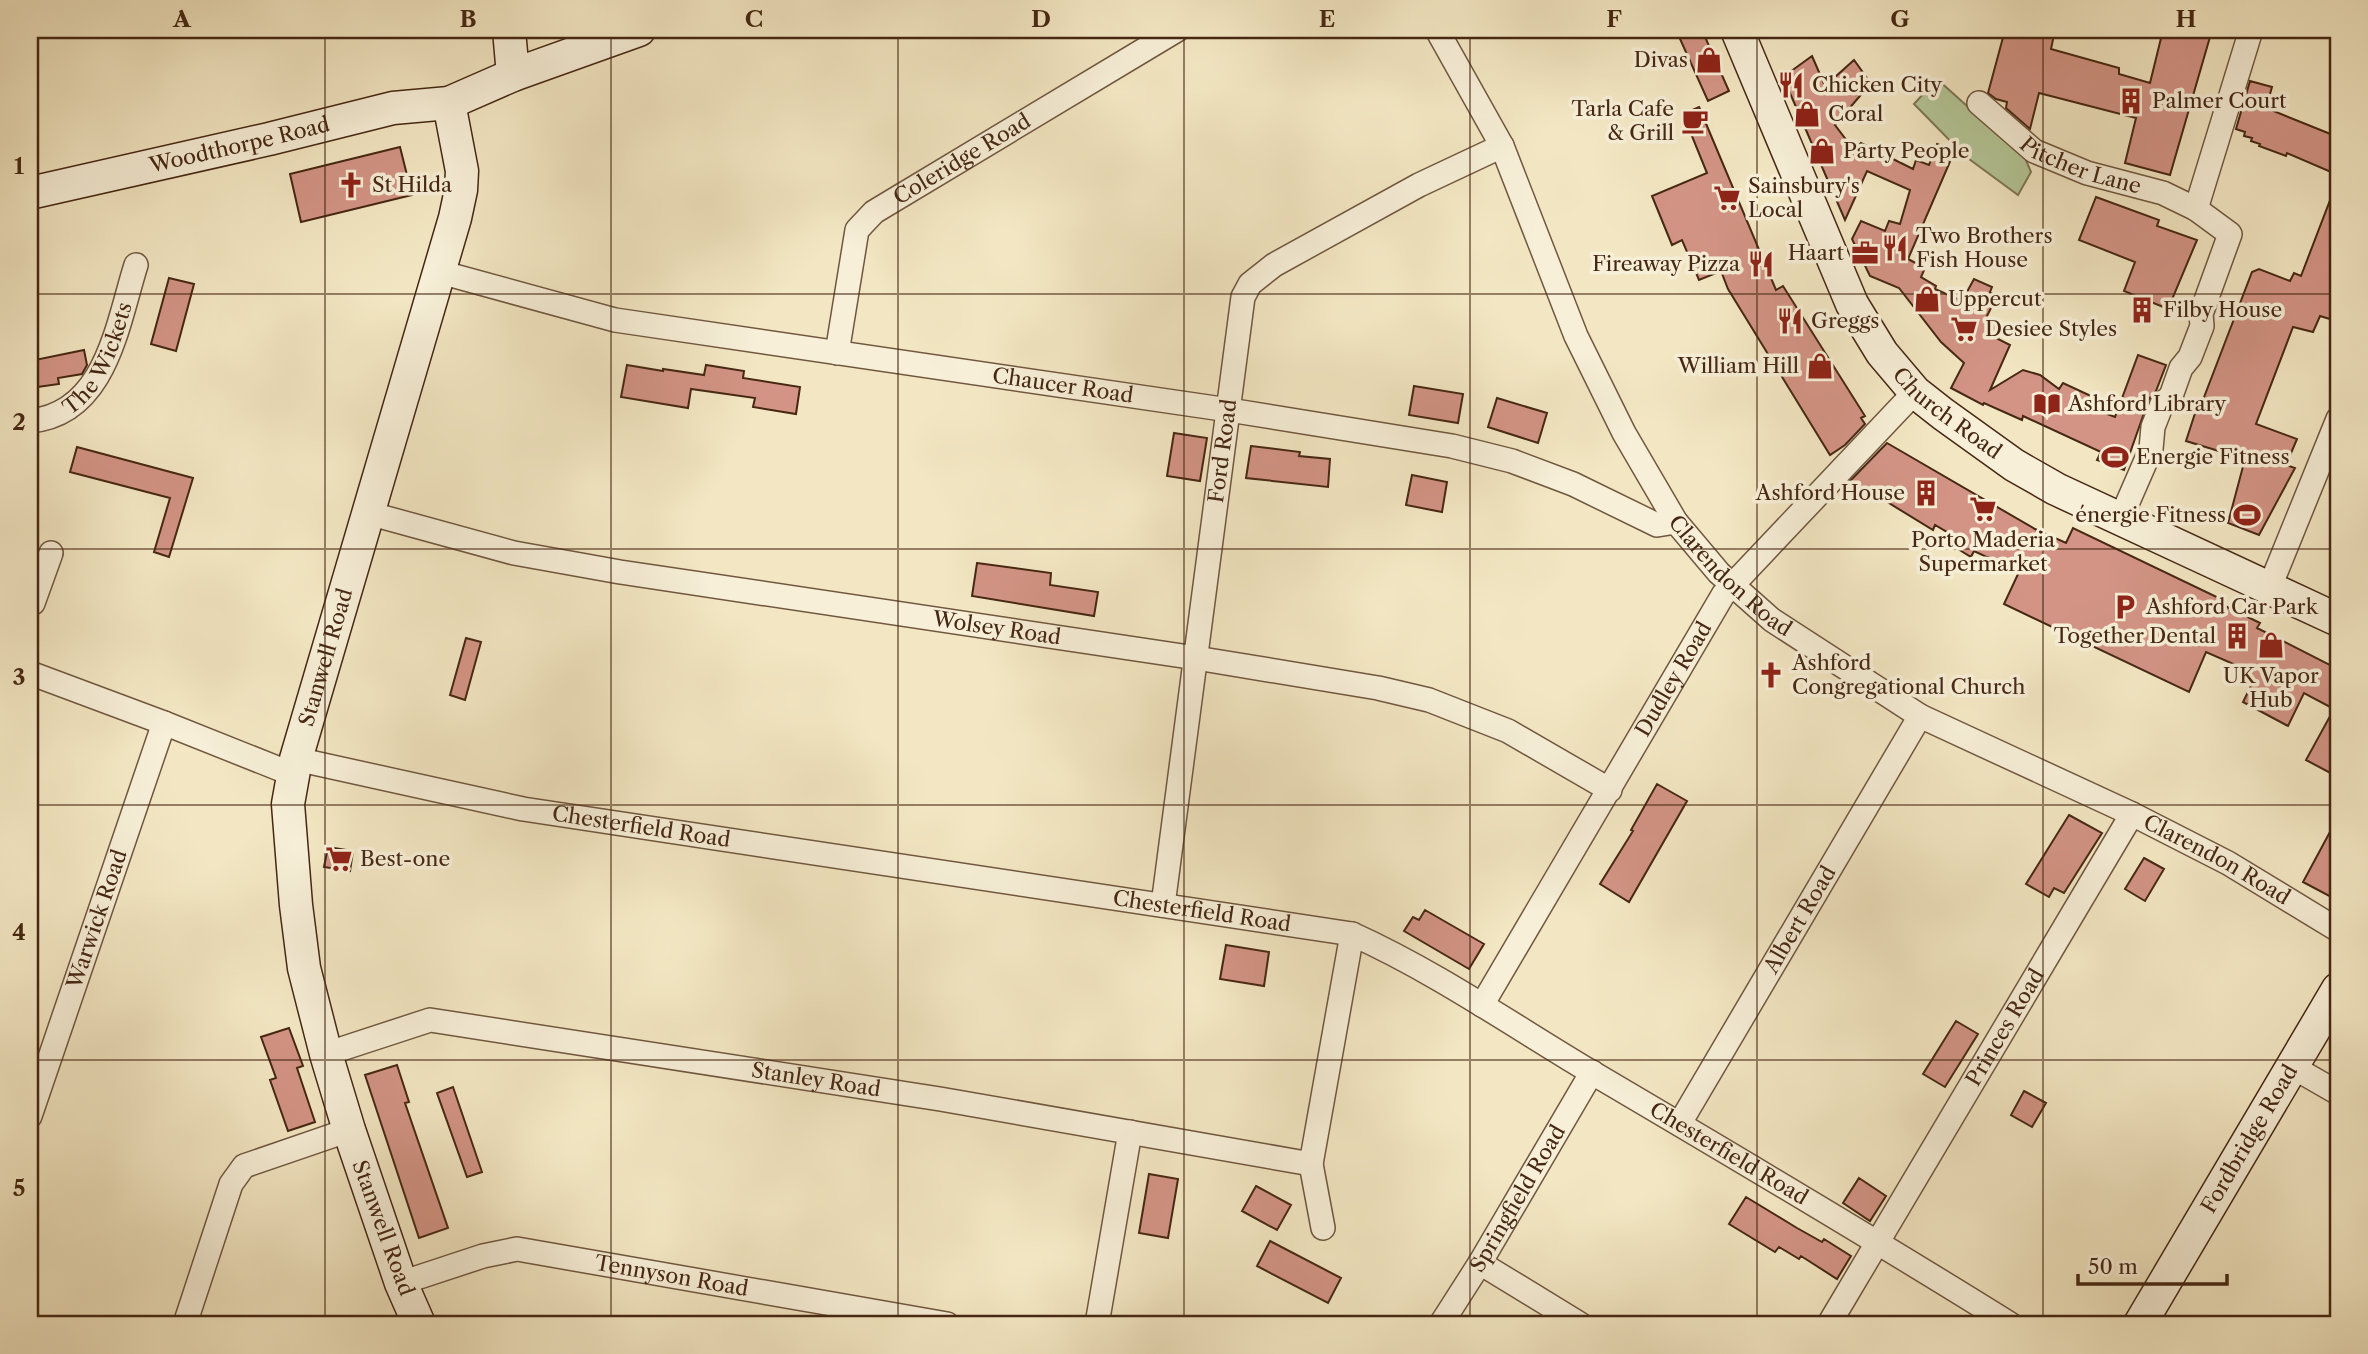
<svg xmlns="http://www.w3.org/2000/svg" width="2368" height="1354" viewBox="0 0 2368 1354" font-family="'Libre Caslon Text',serif">
<rect width="100%" height="100%" fill="#f3e7c3"/>
<filter id="stains"><feTurbulence type="fractalNoise" baseFrequency=".00286" numOctaves="4"/><feColorMatrix values="0 0 0 0 .2 0 0 0 0 .09 0 0 0 0 .02 0 0 0 .5 -.17"/></filter>
<radialGradient id="worn" r=".72"><stop offset=".6" stop-color="#630" stop-opacity="0"/><stop offset="1" stop-color="#630" stop-opacity=".3"/></radialGradient>
<path fill="#b5c798" stroke="#7e7756" stroke-width="2" d="M1937,79l88,79 6,14 -13,23 -53,-39 -51,-52z"/>
<path fill="#d39485" stroke="#462713" stroke-width="2" d="M1676,30h26l27,61 -21,10z
M2005,30h50l-4,19 68,19v6l31,9 13,-53h49l-42,145 -45,-12 11,-45 -97,-25 -9,36 -24,-21 1,-6 -11,-3 -8,-6z
M1812,56l13,30 29,-26 13,18 -5,9 3,3 -30,35 19,25 7,-7 52,26 3,-9 13,5 8,-21 18,6 -47,109 17,9 -4,9 15,9 -1,3 27,12 12,-22 18,8 -2,5 7,4 -11,22 17,8 -5,13 12,6 -20,45 33,-20 17,5 19,14 4,-6 28,13 -5,10 29,11 23,-62 28,10 -10,26 -7,8 -25,71 -27,-10 4,-8 -78,-36 -1,4 -38,-17 -1,2 -32,-17 13,-25 -23,-21 -42,-54 -29,-12 -18,-37 9,-18 24,10 4,-10 11,3 10,-34 -43,-19 -22,49 -62,-143z
M2250,81l22,6 -6,21 72,29v38l-51,-22 -1,3 -27,-10 1,-2 -9,-3 1,-3 -8,-2 1,-4 -9,-3z
M1699,107l77,183 7,-4 82,130 -4,2 4,6 -20,21 -15,10 -102,-166 -7,-18 -22,9 -17,-40 -10,5 -20,-49 55,-23 -24,-59z
M400,147l12,48 -111,27 -11,-48z
M2337,182l1,124 -5,14 -13,-4 -7,16 -20,-5 -37,97 41,15 -11,26 9,3 -36,67 -31,-12 17,-64 -59,-18 12,-37 3,1 51,-133 7,-3 31,12 4,-8 7,3z
M2096,197l63,23 -2,6 40,14 -29,69 -44,-18 11,-29 -56,-22z
M169,278l25,6 -18,67 -25,-7z
M84,350l3,15 -5,9 -24,4 1,6 -29,4v-27z
M627,365l36,6v-2l41,6 2,-10 38,6 -1,7 57,9 -4,27 -43,-7 2,-9 -64,-9 -3,19 -67,-11z
M1414,386l49,8 -5,29 -49,-8z
M1497,398l50,15 -9,30 -50,-16z
M1174,433l33,5 -7,43 -33,-5z
M1887,443l148,86 31,14 7,-15 152,73 -2,4 37,18 -3,5 81,41v108l-32,-17 28,-51 -30,-16 -16,33 -45,-24 11,-22 -12,-5 3,-6 -39,-17 -17,40 -185,-88 15,-32 -45,-21 -3,6 -13,-8 4,-8 -27,-16 -2,5 -54,-33 -3,5 -28,-19z
M1251,446l49,6 -1,4 31,3 -2,28 -82,-9z
M77,447l116,31 -24,79 -15,-5 16,-54 -100,-26z
M1412,475l35,7 -5,30 -36,-7z
M977,563l74,10 -1,12 48,7 -4,24 -122,-20z
M466,638l15,4 -16,58 -15,-5z
M1657,784l30,17 -58,101 -29,-18 33,-53 -2,-1z
M2069,815l33,18 -38,60 -10,-5 -5,9 -23,-13z
M2338,817v71l-5,10 -30,-16z
M328,847l25,4 -3,20 -26,-4z
M2144,858l20,11 -19,32 -20,-12z
M1425,910l59,34 -15,25 -65,-38 9,-14 6,3z
M1226,945l43,7 -5,34 -44,-7z
M1956,1021l22,13 -33,53 -22,-13z
M289,1028l14,38 -6,2 18,54 -27,9 -18,-51 6,-2 -15,-41z
M397,1065l12,37 -4,1 43,125 -29,10 -54,-163z
M453,1087l29,85 -15,5 -30,-84z
M2024,1091l22,12 -14,24 -21,-12z
M1149,1174l29,5 -10,59 -29,-5z
M1859,1178l27,18 -16,25 -27,-18z
M1256,1186l35,19 -14,25 -35,-19z
M1746,1197l51,31 25,14 2,-3 27,17 -14,23 -36,-23 -2,3 -20,-12 -4,5 -46,-28z
M1270,1241l71,37 -13,25 -71,-37z"/>
<g fill="none" stroke-linecap="round" stroke-linejoin="round">
<g stroke="#71573f" stroke-width="26">
<g id="street">
<path id="s1" d="M1437,30l65,116 74,190 48,97 52,89 43,51 53,47 148,96 212,98 96,49 110,67"/>
<path id="s2" d="M1979,103l55,48 53,22 76,20 33,16 34,25 -29,80 1,12 -12,31 -9,11 -10,28 -9,8 -9,23 -2,22 -31,71"/>
<path d="M2196,209l55,-179"/>
<path id="s3" d="M440,272l175,48 614,90 223,36 60,15 61,23 84,41 19,-3"/>
<path id="s4" d="M837,353l20,-123 17,-18 303,-182"/>
<path id="s5" d="M30,421c76,-7 87,-96 106,-156"/>
<path id="s6" d="M368,513l146,40 106,19 576,86 182,30 51,12 79,31 102,59"/>
<path d="M2269,589l69,-170"/>
<path d="M33,603l18,-50"/>
<path d="M30,673l134,50 128,51"/>
<path id="s7" d="M296,759l227,50 829,125c84,38 160,91 239,138 141,83 281,166 419,252"/>
<path id="s8" d="M1163,905l80,-608 7,-13 24,-19 145,-80 83,-39"/>
<path id="s9" d="M1482,1005l241,-410 192,-203"/>
<path id="s10" d="M326,1054l104,-34 510,79 371,65 41,-230"/>
<path d="M2291,1066l47,27"/>
<path id="s11" d="M30,1116l134,-393"/>
<path id="s12" d="M1680,1123l240,-407"/>
<path d="M1311,1164l12,64"/>
<path d="M1480,1263l100,61"/>
<path id="s13" d="M401,1283l82,-27 34,-7 430,75"/>
<path d="M185,1324l46,-140 13,-18 105,-36"/>
<path d="M1097,1324l33,-192"/>
<path id="s14" d="M1441,1324l39,-61 112,-191"/>
<path id="s15" d="M1829,1324l303,-510"/>
</g>
</g>
<g stroke="#462713" stroke-width="35">
<g id="secondary">
<path d="M509,30l4,45"/>
<path id="s16" d="M1737,30l115,274 30,49 33,39 28,22 71,51 42,24 282,131"/>
<path id="s17" d="M30,193l239,-54 124,-31 56,-5 64,-28 126,-45"/>
<path id="s18" d="M419,1324l-18,-41 -52,-153 -23,-76 -22,-86 -8,-63 -8,-101 8,-45 159,-541 6,-28 1,-19 -13,-68"/>
<path id="s19" d="M2140,1324l198,-335"/>
</g>
</g>
<use href="#street" stroke="#f7efd8" stroke-width="23"/>
<use href="#secondary" stroke="#f7efd8" stroke-width="32"/>
</g>
<path fill="none" stroke="#462713" stroke-width="2" stroke-opacity="0.55" d="M325,30v1294M611,30v1294M898,30v1294M1184,30v1294M1470,30v1294M1757,30v1294M2043,30v1294M30,294h2308M30,549h2308M30,805h2308M30,1060h2308"/>
<defs>
<g id="shop-bare" transform="scale(2.1)"><path d="M-5-2.5h2.3a2.7 3.5 0 0 1 5.4 0H5L5.5 6h-11ZM-1.5-2.5h3a1.5 2.3 0 0 0-3 0Z" fill="#8f2418" stroke="#f7efd8" stroke-width="2.5" paint-order="stroke"/></g>
<g id="restaurant-bare" transform="scale(2.1)"><path d="M-5-6h1v4h1v-4h1v4h1v-4h1v5L-1.5 .5V6h-2V.5L-5-1ZM5-6V6H3V1.5H1.5Q1.5-4 5-6Z" fill="#8f2418" stroke="#f7efd8" stroke-width="2.5" paint-order="stroke"/></g>
<g id="building-bare" transform="scale(2.1)"><path d="M-4-6H4V6H1V3H-1V6H-4ZM-2.5-4.3h1.7v1.8h-1.7ZM.8-4.3h1.7v1.8H.8ZM-2.5-1h1.7V.8h-1.7ZM.8-1h1.7V.8H.8Z" fill="#8f2418" stroke="#f7efd8" stroke-width="2.5" paint-order="stroke"/></g>
<g id="cafe-bare" transform="scale(2.1)"><path d="M-5.5-4.5H6V0H3Q3 3.5 0 3.5H-2.5Q-5.5 3.5-5.5 0ZM3-3.2v2h1.7v-2ZM-6 4.5H4V6H-6Z" fill="#8f2418" stroke="#f7efd8" stroke-width="2.5" paint-order="stroke"/></g>
<g id="church-bare" transform="scale(2.1)"><path d="M-1.2-6h2.4v3.5h3.3v2.4h-3.3V6h-2.4V-.1h-3.3v-2.4h3.3Z" fill="#8f2418" stroke="#f7efd8" stroke-width="2.5" paint-order="stroke"/></g>
<g id="supermarket-bare" transform="scale(2.1)"><path d="M-6-5.5h2.5l.6 2H6L4.5 2H-2.5L-4.4-4H-6ZM-1.5 3.2a1.3 1.3 0 1 0 .1 0ZM3 3.2a1.3 1.3 0 1 0 .1 0Z" fill="#8f2418" stroke="#f7efd8" stroke-width="2.5" paint-order="stroke"/></g>
<g id="office-bare" transform="scale(2.1)"><path d="M-6-3h4V-5.5h4V-3h4V5H-6ZM-1-4.5V-3h2v-1.5ZM-6 0V1H6V0Z" fill="#8f2418" stroke="#f7efd8" stroke-width="2.5" paint-order="stroke"/></g>
<g id="library-bare" transform="scale(2.1)"><path d="M-6-4Q-3-5.5-.7-3.5V5Q-3 3-6 4ZM6-4Q3-5.5 .7-3.5V5Q3 3 6 4Z" fill="#8f2418" stroke="#f7efd8" stroke-width="2.5" paint-order="stroke"/></g>
<g id="stadium-bare" transform="scale(2.1)"><path d="M0-5a6.5 5 0 1 0 0 10a6.5 5 0 1 0 0-10ZM-3.5-1.8h7v3.6h-7Z" fill="#8f2418" stroke="#f7efd8" stroke-width="2.5" paint-order="stroke"/></g>
<g id="parking-bare" transform="scale(2.1)"><path d="M-3.5-5.5H1a3.5 3.5 0 0 1 0 7H-1V5.5H-3.5ZM-1-3.4V-.6H.8a1.4 1.4 0 0 0 0-2.8Z" fill="#8f2418" stroke="#f7efd8" stroke-width="2.5" paint-order="stroke"/></g>
</defs>
<g fill-rule="evenodd">
<use href="#shop-bare" x="1709" y="60"/>
<use href="#restaurant-bare" x="1791" y="85"/>
<use href="#building-bare" x="2131" y="101"/>
<use href="#shop-bare" x="1807" y="114"/>
<use href="#cafe-bare" x="1695" y="121"/>
<use href="#shop-bare" x="1822" y="151"/>
<use href="#church-bare" x="351" y="185"/>
<use href="#supermarket-bare" x="1727" y="198"/>
<use href="#restaurant-bare" x="1895" y="248"/>
<use href="#office-bare" x="1865" y="253"/>
<use href="#restaurant-bare" x="1761" y="264"/>
<use href="#shop-bare" x="1927" y="299"/>
<use href="#building-bare" x="2142" y="310"/>
<use href="#restaurant-bare" x="1790" y="321"/>
<use href="#supermarket-bare" x="1964" y="329"/>
<use href="#shop-bare" x="1820" y="366"/>
<use href="#library-bare" x="2047" y="404"/>
<use href="#stadium-bare" x="2115" y="457"/>
<use href="#building-bare" x="1926" y="493"/>
<use href="#supermarket-bare" x="1983" y="509"/>
<use href="#stadium-bare" x="2247" y="515"/>
<use href="#parking-bare" x="2125" y="607"/>
<use href="#building-bare" x="2237" y="636"/>
<use href="#shop-bare" x="2271" y="645"/>
<use href="#church-bare" x="1771" y="675"/>
<use href="#supermarket-bare" x="339" y="859"/>
</g>
<g text-anchor="middle" stroke-width="7" stroke-linejoin="round" paint-order="stroke">
<g font-size="21" fill="#462713" stroke="#f7efd8" text-anchor="start">
<text x="1688" y="67" text-anchor="end">Divas</text>
<text x="1812" y="92">Chicken City</text>
<text x="2152" y="108">Palmer Court</text>
<text x="1674" y="116" text-anchor="end">Tarla Cafe<tspan x="1674" dy="24">&amp; Grill</tspan></text>
<text x="1828" y="121">Coral</text>
<text x="1843" y="158">Party People</text>
<text x="372" y="192">St Hilda</text>
<text x="1748" y="193">Sainsbury's<tspan x="1748" dy="24">Local</tspan></text>
<text x="1916" y="243">Two Brothers<tspan x="1916" dy="24">Fish House</tspan></text>
<text x="1844" y="260" text-anchor="end">Haart</text>
<text x="1740" y="271" text-anchor="end">Fireaway Pizza</text>
<text x="1948" y="306">Uppercut</text>
<text x="2163" y="317">Filby House</text>
<text x="1811" y="328">Greggs</text>
<text x="1985" y="336">Desiee Styles</text>
<text x="1799" y="373" text-anchor="end">William Hill</text>
<text x="2068" y="411">Ashford Library</text>
<text x="2136" y="464">Energie Fitness</text>
<text x="1905" y="500" text-anchor="end">Ashford House</text>
<text x="2226" y="522" text-anchor="end">énergie Fitness</text>
<text x="1983" y="547" text-anchor="middle">Porto Maderia<tspan x="1983" dy="24">Supermarket</tspan></text>
<text x="2146" y="614">Ashford Car Park</text>
<text x="2216" y="643" text-anchor="end">Together Dental</text>
<text x="1792" y="670">Ashford<tspan x="1792" dy="24">Congregational Church</tspan></text>
<text x="2271" y="683" text-anchor="middle">UK Vapor<tspan x="2271" dy="24">Hub</tspan></text>
<text x="360" y="866">Best-one</text>
</g>
<g font-size="21" fill="#462713" stroke="#f7efd8">
<text dy="7" stroke="none"><textPath href="#s17" startOffset="215">Woodthorpe Road</textPath></text>
<text dy="7" stroke="none"><textPath href="#s4" startOffset="252">Coleridge Road</textPath></text>
<text dy="7" stroke="none"><textPath href="#s2" startOffset="122">Pitcher Lane</textPath></text>
<text dy="7" stroke="none"><textPath href="#s5" startOffset="100">The Wickets</textPath></text>
<text dy="7" stroke="none"><textPath href="#s3" startOffset="634">Chaucer Road</textPath></text>
<text dy="7" stroke="none"><textPath href="#s16" startOffset="444">Church Road</textPath></text>
<text dy="7" stroke="none"><textPath href="#s8" startOffset="458">Ford Road</textPath></text>
<text dy="7" stroke="none"><textPath href="#s1" startOffset="625">Clarendon Road</textPath></text>
<text dy="7" stroke="none"><textPath href="#s6" startOffset="640">Wolsey Road</textPath></text>
<text dy="7" stroke="none"><textPath href="#s18" startOffset="691">Stanwell Road</textPath></text>
<text dy="7" stroke="none"><textPath href="#s9" startOffset="378">Dudley Road</textPath></text>
<text dy="7" stroke="none"><textPath href="#s7" startOffset="352">Chesterfield Road</textPath></text>
<text dy="7" stroke="none"><textPath href="#s1" startOffset="1192">Clarendon Road</textPath></text>
<text dy="7" stroke="none"><textPath href="#s7" startOffset="919">Chesterfield Road</textPath></text>
<text dy="7" stroke="none"><textPath href="#s11" startOffset="208">Warwick Road</textPath></text>
<text dy="7" stroke="none"><textPath href="#s12" startOffset="236">Albert Road</textPath></text>
<text dy="7" stroke="none"><textPath href="#s15" startOffset="345">Princes Road</textPath></text>
<text dy="7" stroke="none"><textPath href="#s10" startOffset="500">Stanley Road</textPath></text>
<text dy="7" stroke="none"><textPath href="#s19" startOffset="215">Fordbridge Road</textPath></text>
<text dy="7" stroke="none"><textPath href="#s7" startOffset="1507">Chesterfield Road</textPath></text>
<text dy="7" stroke="none"><textPath href="#s14" startOffset="147">Springfield Road</textPath></text>
<text transform="translate(383 1228) rotate(70)" y="7">Stanwell Road</text>
<text dy="7" stroke="none"><textPath href="#s13" startOffset="278">Tennyson Road</textPath></text>
</g>
</g>
<rect width="2368" height="1354" fill="none" stroke="#f3e7c3" stroke-width="77"/>
<path d="M2078 1274v10h149v-10" fill="none" stroke="#462713" stroke-width="3.5"/>
<text x="2088" y="1274" font-size="21" fill="#462713" stroke="#f7efd8" stroke-width="5" paint-order="stroke">50 m</text>
<rect x="38" y="38" width="2292" height="1278" fill="none" stroke="#462713" stroke-width="2.5"/>
<g font-size="23" text-anchor="middle" font-weight="bold" fill="#462713">
<text x="182" y="27">A</text>
<text x="468" y="27">B</text>
<text x="754" y="27">C</text>
<text x="1041" y="27">D</text>
<text x="1327" y="27">E</text>
<text x="1614" y="27">F</text>
<text x="1900" y="27">G</text>
<text x="2186" y="27">H</text>
<text x="19" y="174">1</text>
<text x="19" y="430">2</text>
<text x="19" y="685">3</text>
<text x="19" y="940">4</text>
<text x="19" y="1196">5</text>
</g>
<rect width="100%" height="100%" filter="url(#stains)"/>
<rect width="100%" height="100%" fill="url(#worn)"/>
</svg>
